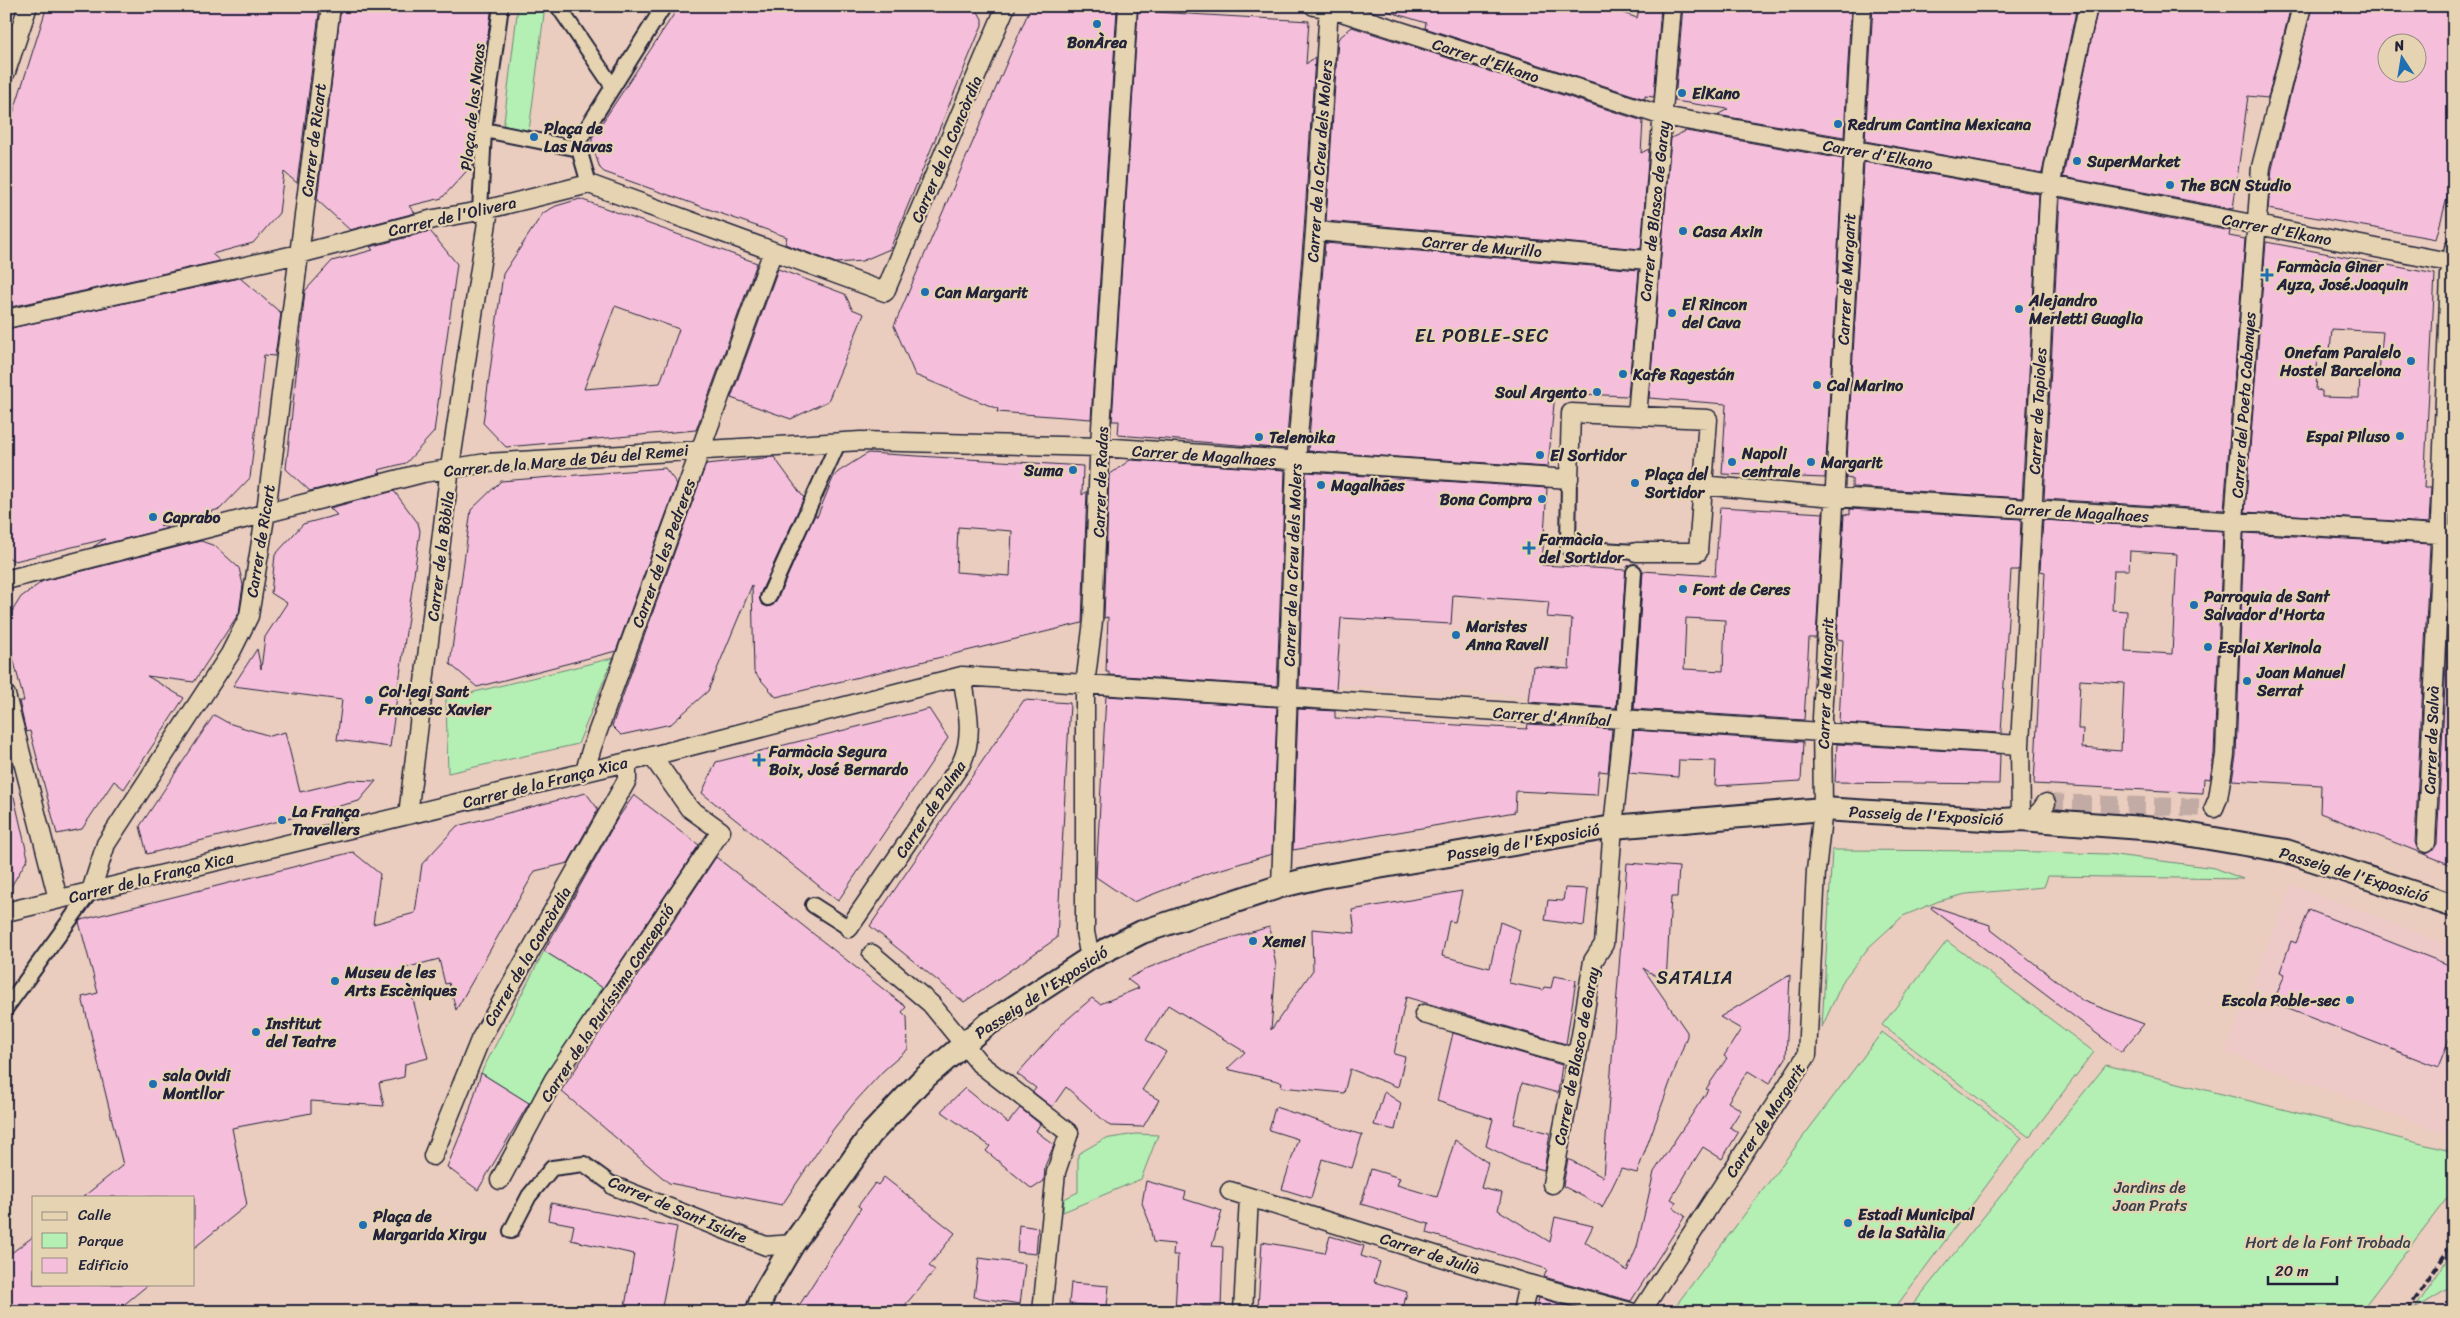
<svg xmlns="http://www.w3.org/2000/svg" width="2460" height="1318" viewBox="0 0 2460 1318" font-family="Sriracha,sans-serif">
<rect width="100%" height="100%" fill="#eacdbe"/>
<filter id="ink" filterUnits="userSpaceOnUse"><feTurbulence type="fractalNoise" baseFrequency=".02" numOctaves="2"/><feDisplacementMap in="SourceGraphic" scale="10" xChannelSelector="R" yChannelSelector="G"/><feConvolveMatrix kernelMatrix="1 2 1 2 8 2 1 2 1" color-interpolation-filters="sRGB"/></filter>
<g filter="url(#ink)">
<path fill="#edc9c7" d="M1542,565l70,5 -9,130 -302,-17 7,-102z
M2292,884l162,63v190l-229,-85z"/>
<path fill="#b4efb3" stroke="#6b8877" d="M518,6h27l-16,125 -26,-1z
M613,658l-35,86 -130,29 -2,-74z
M1832,850l176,1 100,3 107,14 28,11 -195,-3 -4,11 -78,7 -27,7 -36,15 -34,31 -25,32 -22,48z
M1947,941l147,111 -65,85 -147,-112z
M544,951l58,36 -72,117 -49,-31z
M1882,1032l140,106 -130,174h-213l-5,-4z
M2106,1065l348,87v37l-94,123h-453z
M1136,1134l22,1 -17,44 -78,33 1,-13 14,-7v-38l26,-15z
M2454,1249v36l-39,24z"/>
<path fill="#f5bfdb" stroke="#22223b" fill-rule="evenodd" d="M47,6h273l-23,177 -13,-11 -5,41 -26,30 -41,11 8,7 -214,47v-172z
M341,6h151l-17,123 -1,34 -32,35 -33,8 6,7 -65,17 -33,-30z
M674,6h301l7,13v6l-92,224 -28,12 -26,2 -51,-19 2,-7 -183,-65 -4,-4 -8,-23v-7l82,-124z
M1031,6h48l38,3 -26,410 -94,-7 1,-3 -83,-34 -21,-49z
M1388,6h215l34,12 3,-12h21l-7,91 -9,-1v3l-220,-71 1,-5 -39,-12z
M1683,6h168l-7,131 -127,-22 11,-6 -53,-8z
M1873,6h204l-35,167 -177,-32z
M2098,6h193l-23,92 -20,-2 -15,113 -170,-32z
M2312,6h142v166l-18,67 -168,-30 4,-40zM2388,42h30v30h-30z
M1138,11l171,10 -3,43 9,-7 -11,173 -18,219 -168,-14 1,-14h-7z
M1352,27l291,94 -2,32 8,-4 -8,100 -315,-28 12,-182z
M1686,131l157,28 -18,319 -103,-4 4,-70 -77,-6 22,-260z
M1864,162l175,32 -17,304 -170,-11v-8l-6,-1z
M2060,198l170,33 -1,5 16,3 -21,271 -180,-11z
M580,199l177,64 -61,167 -190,17 -23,-24 20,-149 40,-61 13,-7zM615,306l64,23 -19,54 -76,6z
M430,231l27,33 -23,168 -28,31 -28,7 3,3 -71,18 -24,-22 19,-178 27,-30 41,-11 -3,-3z
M2266,242l169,32 -11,214h7l-2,35 -184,-11zM2332,329l51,3 -4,41 -19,-1 -1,26 -37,-1v-6l-6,-1 2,-40 12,1z
M1325,243l314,27 -11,126 -73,-3 -7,74 -240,-16z
M778,269l67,25 7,15 12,5 -36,87 -37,18 -60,-21z
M240,278l41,35 -6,43 -11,-1 -14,123 -30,31 -60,16 8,3 -75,19 12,-8 -90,22 -9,-5v-227z
M868,453l215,13 -1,29 5,-4 -5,132 -306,74 -22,-25 -2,-87 -44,106 -37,33 -50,11 -9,-9 94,-262 68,-7 30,41 -44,96 1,9 7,4 8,-5 39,-88 2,3 16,-39 5,-6zM958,527l54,4 -2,45 -54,-4z
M1130,460l155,10 -8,216 -168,-11v-3h-3l2,-55 -4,1 5,-143z
M665,468l12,16 -61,167 -139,36 -27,-23 21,-154 30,-29z
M1306,472l241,16 -5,77 84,5 -10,138 -87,-6 4,-36 36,3 3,-50 -25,-2 2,-15 -96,-7 -2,29 -110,-6 -5,72 -37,-3z
M2452,489h2v35h-3z
M394,491l24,32 2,8 -30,216 -53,-7 5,-40 -109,-14 24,-37 4,20 4,-32 22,-34 -16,-10 4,-38 28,-31 34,-9 -7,-7z
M1720,507l103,6 -7,125h-7l-5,82 -170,-11 9,-138 72,5zM1686,618l39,2 -2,51 -39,-2z
M1850,509l171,10 -2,51h-8l-10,163 -162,-10 4,-83 -6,-1 7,-125 6,1z
M2043,520l180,11 -9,223 -4,25 -6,-1 -1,15 -169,-9 11,-212 -5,-1zM2130,551l47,3 -5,100 -47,-3 2,-40 -15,-1 2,-40h15zM2080,680l44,3 -3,68 -39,-3 1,-19h-5z
M2244,533l186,11 -15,298 2,6 8,6 6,-2 6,-8 15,-298h2v320l-134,-53 1,-28 -89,-5 4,-24z
M201,541l14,5 24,22 4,17 -4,28 -45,69 -47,-6 37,22 -60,91 -10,-8 -32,48 -25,5 -27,-103 -4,1 -7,-31h5l-17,-67 -1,-13 15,-24 22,-16z
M1106,696l171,11 -5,147 -67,20 -72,28 -37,-25z
M1024,700l46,3 -13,235 -93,64 -94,-76z
M929,709l19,29 -110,163 -136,-108 14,-31z
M1298,709l37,2v7l192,11 1,-5 84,5 -4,43 -9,-1 -2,24 -81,-4 -1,21 -222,38z
M214,715l14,8 42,13 15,-4 15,60 50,-12 26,1 -17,20 -212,53 -7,-28z
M1634,730l169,12 -2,39 -86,5 1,-25 -37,-1 -1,17 -49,-4z
M1837,744l163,10 -1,30 -164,-2z
M586,793l12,16 -30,54 -33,8 -79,139 -7,-27 -4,1 -6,-25 -34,9 23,90 -23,6 -1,13 -25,6 5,23 -73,-5v12l-79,15 15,77 -53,43v-51h-111l40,-32 -41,-168 16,-4 -19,-71 2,-2 272,-68 27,22 -7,50 42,-11 7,-49 35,-38z
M634,795l65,50 -96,143 -59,-37 72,-130z
M14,797l14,61 -22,37v-97z
M716,857l190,150 -4,5 5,5 1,32 -25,22 -29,32 -26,33 -46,69 -113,-22 -108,-92z
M1627,863l52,4 -2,30h-6l-5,85 -23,-14 44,64v4l-50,137 -16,-4 -19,39 -1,-2 -38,-20 5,-27 35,18z
M1565,888l23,1 -4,37 -39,-6 3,-20 15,1z
M1462,891l-7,31 -6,-1 -7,35 48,12 10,-46 20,8 -11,53 34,7 1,-3 7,1 3,-12 22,4 -10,64 -160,-47 -12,57 11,3 -7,30 -48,-18 -6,24 -63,-6 1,-5 -55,-13 18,-17 -77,-47 -22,35 20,12 -24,38 17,10 -16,27 -33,-1 -44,-39 -14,20 -19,-15 3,-4 -19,-14 45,-50 30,-26 8,6 39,-16 -12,-9 21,-11 52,-21 69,-20 7,39 -5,64 42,-60 -1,-41 43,4 -3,-23z
M1932,906l58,19v4l93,72 61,23 -23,28 -190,-144z
M2309,910l145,57v60l-16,40 -165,-64 12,-29 -5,-2 11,-31 5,2z
M1790,975l-4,83 -17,26 -21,-13 -10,15 -10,16 13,8 -11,17 8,6 -16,26 -19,-12 -14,22 -18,30 5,3 -3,6 12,8 -54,85 -87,-24 3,-8 -120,-36 2,-9 -68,-20 10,-35 29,9 -3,7 40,12 18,-57 33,23 -7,25 21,5 -4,17 52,32 5,-25 38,9 -8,16 42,29 10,-24 17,-75 54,-82 -2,-1 21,-31 -3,-2 17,-27 -21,-12z
M1453,1033l109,32 -4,28 -36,-10 -8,41 36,9 -6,37 -22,-6 -36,-18 7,-27 -56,-18z
M481,1073l48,30 -51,87 -31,-23 21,-51z
M965,1088l43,35 12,-15 20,16 -4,7 18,14 -9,21 -1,15 -12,8 -46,-38 4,-5 -49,-35z
M1384,1092l17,11 -6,27 -21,-5z
M1275,1107l87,28 -10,33 -30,-9 -11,39 -29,-9 16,-50 -29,-9z
M884,1177l71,56 -26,33 6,4 -36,42h-104l66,-104 -3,-2 17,-23 3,2z
M1146,1181l40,11 -2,7 38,12 -10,35 11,1 -2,60h-19v5h-27l3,-57h-5l1,-11 -21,-2 -4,-21 -7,-18z
M551,1203l126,24 -16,85h-37l10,-58 -63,-14 3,-15 -26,-5z
M1019,1225l19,3 -2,26 -19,-2z
M34,1236v48h115l-34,28h-109v-55z
M1330,1236l34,10 -3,10 19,6 -6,20 33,10 -5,20h-66l-37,-5 -1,5 -40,-4 4,-66 63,11z
M979,1258l46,6 -5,40 -46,-7z
M1071,1283l38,3 -2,20 -38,-2z
M1539,1298l50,14h-53z"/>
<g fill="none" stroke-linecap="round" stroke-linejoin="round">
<path stroke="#c2aba4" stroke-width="18" stroke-dasharray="18 9" stroke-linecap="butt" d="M2046,803l168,5"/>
<g stroke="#22223b" stroke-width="18">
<path id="pedestrian" d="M558,6l55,81
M484,130l95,19
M589,184l-10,-35 1,-10 84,-133
M480,211l4,-81 17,-124
M1569,479l-1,69 68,4
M768,598l71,-157
M1625,708l9,-136
M813,905l36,23
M6,1008l85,-117
M511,1231l18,-35 23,-28 32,-4 30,22"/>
</g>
<g stroke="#22223b" stroke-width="21">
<path id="minor" d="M1314,6l15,2 334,108 377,67 414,80
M6,72l22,-66
M1315,231l333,29
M6,319l293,-65 135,-35 46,-8 109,-27 296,108 121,-286
M1637,416l35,-410
M1701,485l133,12 620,38
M6,580l417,-107 63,-10 375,-22 239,6 469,32 2,-66 137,6 -10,133h-62
M6,695l52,204
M585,771l7,-24 181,-496
M2214,808l4,-10 7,-43 9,-234 27,-354 41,-161
M408,815l42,-348 39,-258
M2021,819l-1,-74 29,-547 5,-32 34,-160
M2034,820l12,-17
M2426,843l15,-298 -1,-23 10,-247 4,-27
M1281,886l15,-424 19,-231 14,-225
M91,891l15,-47 124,-190 19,-38 17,-105 65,-505
M6,912l646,-156 310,-80 1058,69
M849,928l112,-164c14,-29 6,-57 1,-88
M872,954l59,50 49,60 89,69 -13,39 -14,140
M1090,958l-5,-26v-247l8,-64 6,-161 29,-454
M1424,1014l153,44
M433,1156l47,-116 147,-260v-18
M500,1180l54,-101 167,-248 -32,-23 -37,-52
M1552,1184l29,-149 12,-74 11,-17 9,-117 11,-107
M614,1186l152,60 27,-2
M1230,1191l298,93 102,28
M1243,1312l6,-115
M1522,1312l6,-28
M1641,1312l166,-257 9,-184 7,-62 -1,-91 40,-712"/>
</g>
<g stroke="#22223b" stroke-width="26">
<path id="tertiary" d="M757,1312l7,-19 29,-49 78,-110 50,-53 64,-55 105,-68 52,-26 139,-46 38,-9 294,-50 210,-18 178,11 20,-1 135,10 130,22 168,55"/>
</g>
<use href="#pedestrian" stroke="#e5d3b1" stroke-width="14"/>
<use href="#minor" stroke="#e5d3b1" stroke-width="18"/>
<use href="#tertiary" stroke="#e5d3b1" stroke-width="22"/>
<path stroke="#22223b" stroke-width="4" stroke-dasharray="8 4" stroke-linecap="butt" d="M2407,1312l47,-71"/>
</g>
</g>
<g fill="#1f6fb2" stroke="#e5d3b1" stroke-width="2">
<circle cx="1097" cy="24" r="5"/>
<circle cx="1682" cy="93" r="5"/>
<circle cx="1838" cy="124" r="5"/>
<circle cx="534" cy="137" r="5"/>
<circle cx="2077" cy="161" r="5"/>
<circle cx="2170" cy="185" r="5"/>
<circle cx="1683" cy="231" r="5"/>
<path d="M2264.5 267.5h5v5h5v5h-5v5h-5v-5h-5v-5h5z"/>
<circle cx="925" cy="292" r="5"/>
<circle cx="2019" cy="309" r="5"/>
<circle cx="1672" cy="313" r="5"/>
<circle cx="2411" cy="361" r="5"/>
<circle cx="1623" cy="374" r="5"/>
<circle cx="1817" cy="385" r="5"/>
<circle cx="1597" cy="392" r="5"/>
<circle cx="2400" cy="436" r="5"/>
<circle cx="1259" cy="437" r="5"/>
<circle cx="1540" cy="455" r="5"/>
<circle cx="1732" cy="462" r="5"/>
<circle cx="1811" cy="462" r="5"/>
<circle cx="1073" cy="470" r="5"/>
<circle cx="1635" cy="483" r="5"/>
<circle cx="1321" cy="485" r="5"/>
<circle cx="1542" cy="499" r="5"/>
<circle cx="153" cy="517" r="5"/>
<path d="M1526.5 540.5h5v5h5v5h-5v5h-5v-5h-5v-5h5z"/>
<circle cx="1683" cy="589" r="5"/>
<circle cx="2194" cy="605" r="5"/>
<circle cx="1456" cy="635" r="5"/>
<circle cx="2208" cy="647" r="5"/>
<circle cx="2247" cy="681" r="5"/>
<circle cx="369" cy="700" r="5"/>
<path d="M756.5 752.5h5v5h5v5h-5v5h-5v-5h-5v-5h5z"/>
<circle cx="282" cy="820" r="5"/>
<circle cx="1253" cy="941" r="5"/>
<circle cx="335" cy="981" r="5"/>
<circle cx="2350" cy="1000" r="5"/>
<circle cx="256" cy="1032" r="5"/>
<circle cx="153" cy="1084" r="5"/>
<circle cx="1848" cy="1223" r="5"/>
<circle cx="363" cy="1225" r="5"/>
</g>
<g text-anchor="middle" stroke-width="4.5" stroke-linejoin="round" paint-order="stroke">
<g font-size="16" font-weight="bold" fill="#22223b" stroke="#e5d3b1" text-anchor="start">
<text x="1097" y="48" text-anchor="middle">BonÀrea</text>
<text x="1692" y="99">ElKano</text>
<text x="1848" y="130">Redrum Cantina Mexicana</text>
<text x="544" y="134">Plaça de<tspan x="544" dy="18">Las Navas</tspan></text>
<text x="2087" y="167">SuperMarket</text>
<text x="2180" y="191">The BCN Studio</text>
<text x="1693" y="237">Casa Axin</text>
<text x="2277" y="272">Farmàcia Giner<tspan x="2277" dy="18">Ayza, José.Joaquin</tspan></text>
<text x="935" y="298">Can Margarit</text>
<text x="2029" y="306">Alejandro<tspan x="2029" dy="18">Merletti Guaglia</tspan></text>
<text x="1682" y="310">El Rincon<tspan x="1682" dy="18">del Cava</tspan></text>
<text x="2401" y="358" text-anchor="end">Onefam Paralelo<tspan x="2401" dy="18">Hostel Barcelona</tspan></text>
<text x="1633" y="380">Kafe Ragestán</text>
<text x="1827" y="391">Cal Marino</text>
<text x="1587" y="398" text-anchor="end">Soul Argento</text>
<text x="2390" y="442" text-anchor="end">Espai Piluso</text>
<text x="1269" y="443">Telenoika</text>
<text x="1742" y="459">Napoli<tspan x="1742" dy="18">centrale</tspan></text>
<text x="1550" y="461">El Sortidor</text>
<text x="1821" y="468">Margarit</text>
<text x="1063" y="476" text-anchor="end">Suma</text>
<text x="1645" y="480">Plaça del<tspan x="1645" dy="18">Sortidor</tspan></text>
<text x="1331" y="491">Magalhães</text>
<text x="1532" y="505" text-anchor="end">Bona Compra</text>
<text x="163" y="523">Caprabo</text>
<text x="1539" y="545">Farmàcia<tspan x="1539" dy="18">del Sortidor</tspan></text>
<text x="1693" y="595">Font de Ceres</text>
<text x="2204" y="602">Parroquia de Sant<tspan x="2204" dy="18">Salvador d'Horta</tspan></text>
<text x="1466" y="632">Maristes<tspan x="1466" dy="18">Anna Ravell</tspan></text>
<text x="2218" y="653">Esplai Xerinola</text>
<text x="2257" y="678">Joan Manuel<tspan x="2257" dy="18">Serrat</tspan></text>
<text x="379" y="697">Col·legi Sant<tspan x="379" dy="18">Francesc Xavier</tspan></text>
<text x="769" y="757">Farmàcia Segura<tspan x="769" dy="18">Boix, José Bernardo</tspan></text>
<text x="292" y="817">La França<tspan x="292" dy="18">Travellers</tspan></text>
<text x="1263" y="947">Xemei</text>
<text x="345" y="978">Museu de les<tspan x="345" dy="18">Arts Escèniques</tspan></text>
<text x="2340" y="1006" text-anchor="end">Escola Poble-sec</text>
<text x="266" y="1029">Institut<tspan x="266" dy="18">del Teatre</tspan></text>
<text x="163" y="1081">sala Ovidi<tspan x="163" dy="18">Montllor</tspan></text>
<text x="1858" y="1220">Estadi Municipal<tspan x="1858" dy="18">de la Satàlia</tspan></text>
<text x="373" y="1222">Plaça de<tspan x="373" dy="18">Margarida Xirgu</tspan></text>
</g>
<g font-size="16" fill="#22223b" stroke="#e5d3b1">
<text transform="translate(1486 60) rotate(18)" y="6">Carrer d'Elkano</text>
<text transform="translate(472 107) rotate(-84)" y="6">Plaça de las Navas</text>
<text transform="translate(313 140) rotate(-83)" y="6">Carrer de Ricart</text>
<text transform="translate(946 149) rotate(-67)" y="6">Carrer de la Concòrdia</text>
<text transform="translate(1878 154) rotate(10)" y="6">Carrer d'Elkano</text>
<text transform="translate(1319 161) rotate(-86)" y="6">Carrer de la Creu dels Molers</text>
<text transform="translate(1654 211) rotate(-84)" y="6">Carrer de Blasco de Garay</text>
<text transform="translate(452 216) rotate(-13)" y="6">Carrer de l'Olivera</text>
<text transform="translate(2277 229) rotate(11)" y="6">Carrer d'Elkano</text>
<text transform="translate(1482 246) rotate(5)" y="6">Carrer de Murillo</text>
<text transform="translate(1846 279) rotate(-87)" y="6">Carrer de Margarit</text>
<text transform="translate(2243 405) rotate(-86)" y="6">Carrer del Poeta Cabanyes</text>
<text transform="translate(2037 411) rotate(-87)" y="6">Carrer de Tapioles</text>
<text transform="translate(1204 455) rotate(4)" y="6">Carrer de Magalhaes</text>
<text transform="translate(566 460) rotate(-5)" y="6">Carrer de la Mare de Déu del Remei</text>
<text transform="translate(1100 482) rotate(-88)" y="6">Carrer de Radas</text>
<text transform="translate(2077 512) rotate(3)" y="6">Carrer de Magalhaes</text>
<text transform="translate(260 541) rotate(-81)" y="6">Carrer de Ricart</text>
<text transform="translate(663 553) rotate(-70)" y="6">Carrer de les Pedreres</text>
<text transform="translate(440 556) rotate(-83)" y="6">Carrer de la Bòbila</text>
<text transform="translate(1292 565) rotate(-88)" y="6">Carrer de la Creu dels Molers</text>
<text transform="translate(1825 683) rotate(-88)" y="6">Carrer de Margarit</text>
<text transform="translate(1552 716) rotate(4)" y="6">Carrer d'Anníbal</text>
<text transform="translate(2431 740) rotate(-88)" y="6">Carrer de Salvà</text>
<text transform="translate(545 782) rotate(-14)" y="6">Carrer de la França Xica</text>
<text transform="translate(930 809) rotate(-56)" y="6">Carrer de Palma</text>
<text transform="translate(1926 815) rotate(3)" y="6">Passeig de l'Exposició</text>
<text transform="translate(1523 842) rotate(-10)" y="6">Passeig de l'Exposició</text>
<text transform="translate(2354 874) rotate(17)" y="6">Passeig de l'Exposició</text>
<text transform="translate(151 877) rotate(-14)" y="6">Carrer de la França Xica</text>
<text transform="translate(527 956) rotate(-60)" y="6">Carrer de la Concòrdia</text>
<text transform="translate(1041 992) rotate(-33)" y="6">Passeig de l'Exposició</text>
<text transform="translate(607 1003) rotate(-57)" y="6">Carrer de la Puríssima Concepció</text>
<text transform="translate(1576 1056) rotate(-79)" y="6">Carrer de Blasco de Garay</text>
<text transform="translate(1765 1120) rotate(-57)" y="6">Carrer de Margarit</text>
<text transform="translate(678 1209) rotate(23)" y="6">Carrer de Sant Isidre</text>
<text transform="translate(1430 1253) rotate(18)" y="6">Carrer de Julià</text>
</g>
<g font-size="16" fill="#38414d" stroke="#e5d3b1">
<text x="2150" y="1193">Jardins de<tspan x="2150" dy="18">Joan Prats</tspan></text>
<text x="2328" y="1248">Hort de la Font Trobada</text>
</g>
<g font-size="18" letter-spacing="1" fill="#22223b" stroke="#e5d3b1">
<text x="1695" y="984">SATALIA</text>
</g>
<g font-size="19" letter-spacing="1" fill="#22223b" stroke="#e5d3b1">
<text x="1482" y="342">EL POBLE-SEC</text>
</g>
</g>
<rect width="2460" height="1318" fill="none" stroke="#e5d3b1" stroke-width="25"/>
<rect x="12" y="12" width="2435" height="1293" fill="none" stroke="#22223b" stroke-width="2" filter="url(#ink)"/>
<rect x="32" y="1196" width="162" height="90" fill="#e5d3b1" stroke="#978c82"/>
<rect x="42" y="1212" width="25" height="8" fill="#e5d3b1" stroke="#978c82"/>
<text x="78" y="1220" font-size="15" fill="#22223b">Calle</text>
<rect x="42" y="1233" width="25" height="15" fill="#b4efb3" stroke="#978c82"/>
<text x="78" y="1246" font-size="15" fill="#22223b">Parque</text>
<rect x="42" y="1258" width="25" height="15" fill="#f5bfdb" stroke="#978c82"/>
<text x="78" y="1270" font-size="15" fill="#22223b">Edificio</text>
<g transform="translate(2402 58) rotate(348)"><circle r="24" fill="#e5d3b1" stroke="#978c82"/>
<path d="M0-4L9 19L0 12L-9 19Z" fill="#1f6fb2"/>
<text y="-8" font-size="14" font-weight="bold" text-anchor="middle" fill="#22223b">N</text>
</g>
<path d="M2268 1276v8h69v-8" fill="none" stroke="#22223b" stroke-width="2.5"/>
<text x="2275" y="1276" font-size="15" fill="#22223b" stroke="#e5d3b1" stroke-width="4" paint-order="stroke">20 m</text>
</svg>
